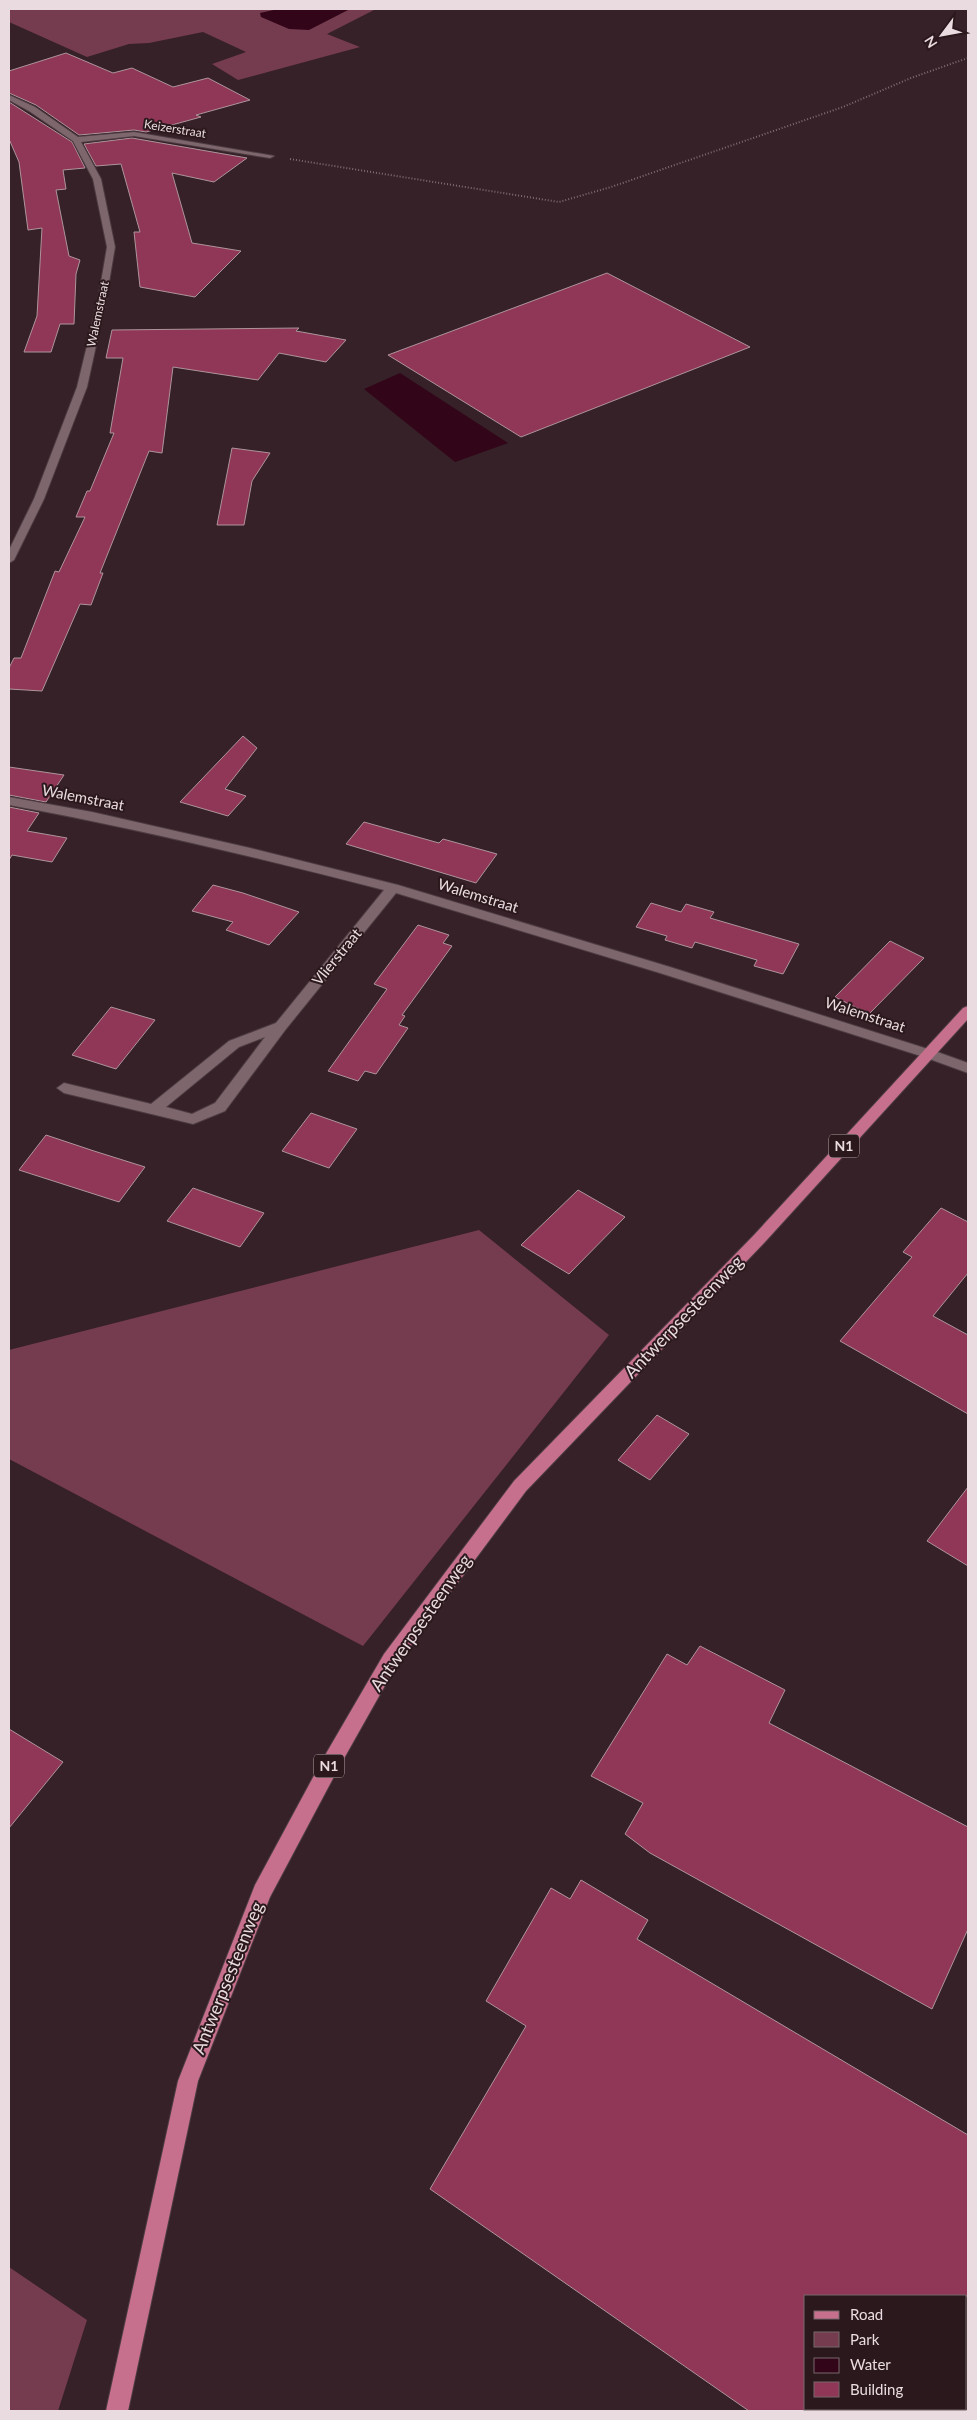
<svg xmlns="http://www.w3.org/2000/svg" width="977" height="2420" viewBox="0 0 977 2420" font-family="Lato,sans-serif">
<rect width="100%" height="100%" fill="#352127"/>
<path fill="#753c4f" d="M9,9h367l-49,25 33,13 -122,33 -26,-16 34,-12 -43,-20 -54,11 -20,1 -42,13 -78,-35z
M479,1230l130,105 -246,311 -354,-187v-109z
M9,2267l78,53 -29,91h-49z"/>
<path fill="#320518" d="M278,9h72l-41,21 -20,-1 -28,-12 -1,-4z
M400,373l108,70 -53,19 -91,-73z"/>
<path fill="#903757" stroke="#ae949b" d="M66,53l47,20 19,-5 41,19 35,-9 42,22 -54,15 5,2 -55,15 -12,-2 -55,5 -43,-30 -27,-12v-22z
M9,102l63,40 13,26 -22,2 3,19 -10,1 13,66 11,4 -4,14 -2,50h-14l-9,28h-27l13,-36 5,-88 -14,2 -9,-68 -10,-23z
M132,138l115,20 -33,24 -42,-9 20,70 49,8 -46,46 -55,-10 -6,-55h6l-19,-68 -25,2 -12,-22z
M607,273l143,74 -229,90 -133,-82z
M299,328l-3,3 50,9 -20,22 -47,-9 -21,27 -85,-13 -11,86 -13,-2 -49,122h3l-12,32 -11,-1 -38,87 -33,-2v-21l5,-10h7l34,-87 4,1 26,-55h-9l11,-26h3l24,-58h-4l13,-75h-17l6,-28z
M232,448l38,5 -18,28 -8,44h-27z
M243,736l14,12 -32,41 21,7 -18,20 -48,-14z
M9,767l55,8 -18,27 -37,-7z
M9,807l30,6 -12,18 40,7 -15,24 -40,-7 -3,5z
M364,822l75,21 4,-4 54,15 -21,29 -130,-39z
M213,885l30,8 56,19 -30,33 -43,-15 7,-8 -41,-11z
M651,903l30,9 5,-8 28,8 -4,6 89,26 -16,30 -29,-8 3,-6 -62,-18 -3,6 -27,-8 2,-4 -31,-9z
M418,925l31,10 -6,8 9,3 -50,69 3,1 -6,9 9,3 -32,46 -11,-3 -7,10 -30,-10 59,-82 -13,-5z
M890,941l34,17 -55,56 -34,-17z
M111,1007l44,13 -39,49 -44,-14z
M311,1113l46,16 -28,39 -47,-17z
M46,1135l48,16 51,16 -26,35 -100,-32z
M193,1188l28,10 43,15 -24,34 -73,-26z
M578,1190l47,27 -56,57 -48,-29z
M941,1208l27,14v51l-35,43 35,19v79l-128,-73 72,-84 -9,-5z
M657,1415l32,19 -39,46 -32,-20z
M968,1487v79l-41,-25z
M700,1646l85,44 -16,33 199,104v102l-36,80 -282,-156 -25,-19 18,-31 -52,-27 76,-122 20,11z
M9,1729l54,33 -54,66z
M581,1880l67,40 -11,19 331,196v161h-162v115h-57l-319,-222 96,-163 -40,-25 65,-113 19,11z"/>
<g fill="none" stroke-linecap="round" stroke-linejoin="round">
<g stroke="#4d3c42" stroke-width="2">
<path id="street" d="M9,95l26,12 43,30 56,-5 140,24 -4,2 -136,-22 -53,6 20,37 14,68 -9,53 -19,87 -43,112 -30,61 -5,3v-13l25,-51 43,-112 21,-87 9,-53 -14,-68 -20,-38 -44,-30 -20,-11z
M9,797l83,15 158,36 148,37 272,82 264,84 2,3 -7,5 -5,-2 -264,-84 -264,-80 -110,136 -61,82 -32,13 -129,-31 -7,-5 7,-5 87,21 78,-63 47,-18 108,-133c-124,-32 -249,-62 -375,-85zM265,1037l-50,66 -23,11 -26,-7 73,-60z"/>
</g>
<g stroke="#4d3c42" stroke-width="2">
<path id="secondary" d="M929,1049l39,14v10l-44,-16 -2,-3 2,-3z"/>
</g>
<g stroke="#4d3c42" stroke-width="2">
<path id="primary" d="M968,1006v13l-204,224 -238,248 -130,175 -58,103 -68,128 -72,184 -70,330h-22l72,-330 77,-196 69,-128 60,-103 130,-173 240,-246 209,-227z"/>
</g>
<path stroke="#7f6d73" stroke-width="2" stroke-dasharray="1 2" stroke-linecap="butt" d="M290,159l269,43 52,-15 232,-80 68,-29 57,-20"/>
<use href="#street" fill="#7e666d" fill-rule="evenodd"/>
<use href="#secondary" fill="#7e666d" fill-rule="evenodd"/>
<use href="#primary" fill="#c6708d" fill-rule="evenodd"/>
</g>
<g text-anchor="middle" stroke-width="4" stroke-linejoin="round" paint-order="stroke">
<g font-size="12" fill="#e9dbdf" stroke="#2b181d">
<text transform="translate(175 129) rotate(9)" y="4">Keizerstraat</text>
<text transform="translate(98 314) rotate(-78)" y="4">Walemstraat</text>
</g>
<g fill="#2b181d" stroke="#b0a0a5" stroke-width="1">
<rect x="829" y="1134.5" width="30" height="23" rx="4"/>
<rect x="314" y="1754.5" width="30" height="23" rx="4"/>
</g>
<g font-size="14" font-weight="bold" fill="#e9dbdf">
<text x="844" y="1151">N1</text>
<text x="329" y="1771">N1</text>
</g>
<g font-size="15" fill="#e9dbdf" stroke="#2b181d">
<text transform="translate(83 798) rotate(11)" y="5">Walemstraat</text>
<text transform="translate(478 896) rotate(17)" y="5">Walemstraat</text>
<text transform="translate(337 957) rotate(-51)" y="5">Vlierstraat</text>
<text transform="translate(865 1015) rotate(18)" y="5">Walemstraat</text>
</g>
<g font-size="18" fill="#e9dbdf" stroke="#2b181d">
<text transform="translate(684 1317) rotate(-46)" y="6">Antwerpsesteenweg</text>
<text transform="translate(421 1623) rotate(-55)" y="6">Antwerpsesteenweg</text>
<text transform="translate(228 1978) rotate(-68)" y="6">Antwerpsesteenweg</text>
</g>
</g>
<rect width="977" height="2420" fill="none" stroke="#e9dbdf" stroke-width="20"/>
<rect x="804" y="2295" width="162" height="115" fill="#2b181d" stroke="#77666b"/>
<rect x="814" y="2311" width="25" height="8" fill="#c6708d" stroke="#77666b"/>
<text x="850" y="2320" font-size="15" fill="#e9dbdf">Road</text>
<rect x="814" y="2332" width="25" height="15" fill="#753c4f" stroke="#77666b"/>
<text x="850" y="2345" font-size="15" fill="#e9dbdf">Park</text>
<rect x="814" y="2358" width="25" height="15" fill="#320518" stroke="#77666b"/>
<text x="850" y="2370" font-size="15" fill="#e9dbdf">Water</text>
<rect x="814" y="2382" width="25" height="15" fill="#903757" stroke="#77666b"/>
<text x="850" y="2395" font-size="15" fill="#e9dbdf">Building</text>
<g transform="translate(942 35) rotate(238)" stroke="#2b181d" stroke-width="4" paint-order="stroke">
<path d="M0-4L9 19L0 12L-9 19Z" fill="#e9dbdf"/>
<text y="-8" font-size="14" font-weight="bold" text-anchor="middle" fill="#e9dbdf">N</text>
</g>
</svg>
